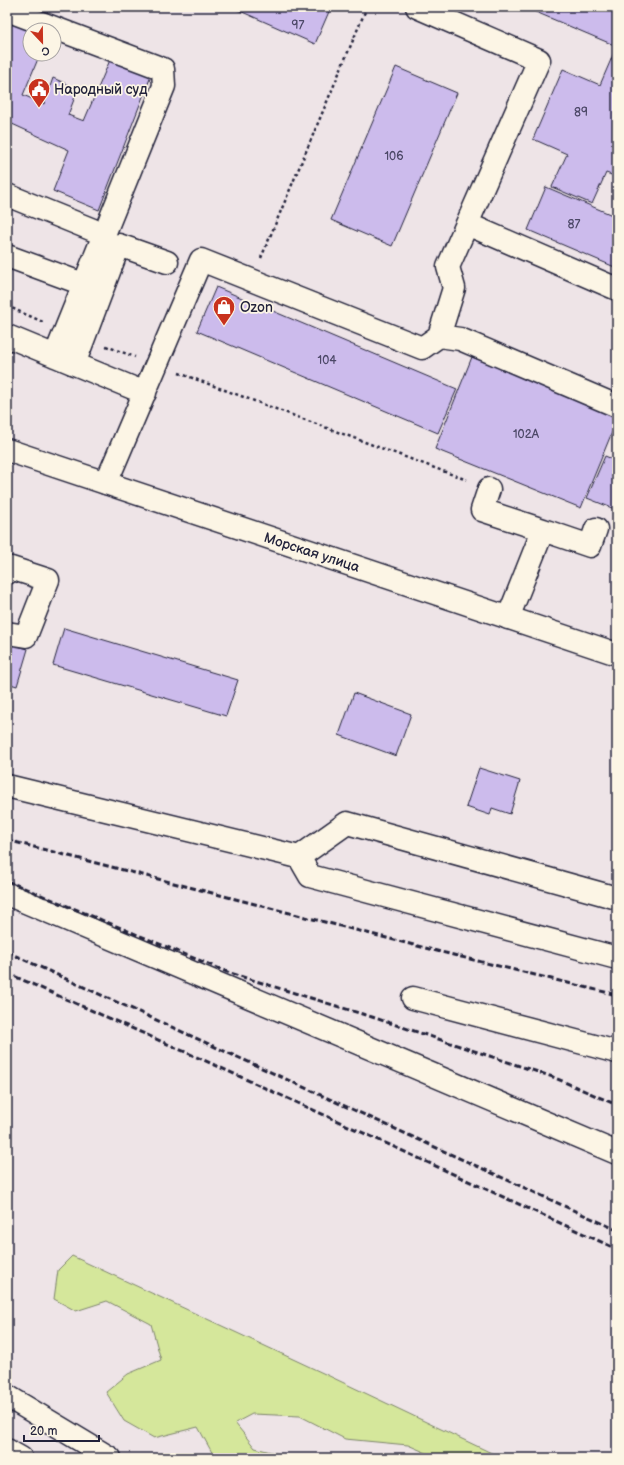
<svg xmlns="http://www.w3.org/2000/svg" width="624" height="1465" viewBox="0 0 624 1465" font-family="'Balsamiq Sans',sans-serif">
<rect width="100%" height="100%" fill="#eee4e7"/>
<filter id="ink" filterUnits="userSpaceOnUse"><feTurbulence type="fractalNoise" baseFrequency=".025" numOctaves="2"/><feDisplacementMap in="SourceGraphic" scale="8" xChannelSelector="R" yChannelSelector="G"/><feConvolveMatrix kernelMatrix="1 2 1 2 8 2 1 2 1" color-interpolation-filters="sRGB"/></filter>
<g filter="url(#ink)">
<path fill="#d5e79b" stroke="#7c846b" d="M72,1256l253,118 177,84h-64l-30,-13 -63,-6 -45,-23 -48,-2 -17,9 20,25 40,10h-80l-17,-31 -44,11 -30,-17 -18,-29 22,-18 33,-14 -10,-36 -44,-23 -31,10 -22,-12 4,-29z"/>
<path fill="#ccbbec" stroke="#22223b" d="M231,7h100l-16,37z
M524,7h93v39l-8,-3z
M7,19l23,11v24h10l-17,41 21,9 9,-26 25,11 -10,26 16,6 26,-61 41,16 -52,134 -46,-19 16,-41 -59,-27 -3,7z
M616,48l1,129 -11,-4 -14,31 -40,-17 15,-33 -34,-15 30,-70 37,16z
M396,67l61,26 -65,153 -61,-26z
M546,187l71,30v51l-89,-38z
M216,287l241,102 -19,44 -241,-102z
M472,357l145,59v4l-36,88 -146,-59z
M605,456l12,5v49l-30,-12z
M64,628l174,52 -12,36 -173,-51z
M7,643l21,6 -11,37 -10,-3z
M354,693l57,21 -15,42 -57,-21z
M479,768l41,13 -10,33 -18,-6 -2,7 -24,-8z"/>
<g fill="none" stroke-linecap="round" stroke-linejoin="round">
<g stroke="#22223b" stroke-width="25">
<path id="minor" d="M7,10l156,59 1,17 -109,270
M7,195l96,39
M467,224l150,65
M7,256l76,28
M7,336l138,57
M439,336l21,3 157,67
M74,364l45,-119 48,17
M106,483l95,-223 221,88 17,-12 15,-48 -6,-21 91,-207 -122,-53
M489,489l-7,21 61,20
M7,573l4,-5 37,12 -22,56 -19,-3
M508,618l35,-88 47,16 6,-17
M7,786l292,71 48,-34 270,75
M299,857l11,19 307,82
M7,894l610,259
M413,998l204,54"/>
</g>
<g stroke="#22223b" stroke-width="25">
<path id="major" d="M7,450l610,204
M7,1396l103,62
M7,1450l14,8"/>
</g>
<path stroke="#22223b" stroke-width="2.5" stroke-dasharray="3 3" stroke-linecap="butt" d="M261,258l106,-251
M7,306l36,16
M106,346l29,11
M179,373l288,107"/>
<use href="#minor" stroke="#fcf5e5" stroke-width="22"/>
<use href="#major" stroke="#fcf5e5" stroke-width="22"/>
<path stroke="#22223b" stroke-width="3" stroke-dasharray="6 3" stroke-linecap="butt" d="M7,840l430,111 180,44
M7,881l223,92 142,44 181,60 64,28
M7,952l610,278
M7,973l210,93 400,183"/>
</g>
</g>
<defs>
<g id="civic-pin" transform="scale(1.15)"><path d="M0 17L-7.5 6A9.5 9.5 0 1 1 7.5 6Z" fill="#c8321e" stroke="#fcf5e5"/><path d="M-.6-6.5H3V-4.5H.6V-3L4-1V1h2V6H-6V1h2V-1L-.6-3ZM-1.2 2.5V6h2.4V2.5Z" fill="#fff"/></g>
<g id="shop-pin" transform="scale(1.15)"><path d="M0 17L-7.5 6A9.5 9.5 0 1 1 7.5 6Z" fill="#c8321e" stroke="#fcf5e5"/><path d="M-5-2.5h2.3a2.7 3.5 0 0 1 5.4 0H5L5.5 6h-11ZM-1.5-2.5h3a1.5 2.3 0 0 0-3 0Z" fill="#fff"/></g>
</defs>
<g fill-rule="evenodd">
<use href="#civic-pin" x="39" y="89"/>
<use href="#shop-pin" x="224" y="307"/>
</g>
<g text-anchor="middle" stroke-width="3.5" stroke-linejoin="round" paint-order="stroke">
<g font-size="12" fill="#4c4867">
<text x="298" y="29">97</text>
<text x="581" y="116">89</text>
<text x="394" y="160">106</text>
<text x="574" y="228">87</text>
<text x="327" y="364">104</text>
<text x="526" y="438">102А</text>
</g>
<g font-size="14" fill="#22223b" stroke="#fcf5e5" text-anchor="start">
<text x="54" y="94">Народный суд</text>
<text x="240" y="312">Ozon</text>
</g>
<g font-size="14" fill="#22223b" stroke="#fcf5e5">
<text transform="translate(312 552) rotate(18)" y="5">Морская улица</text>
</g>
</g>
<rect width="624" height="1465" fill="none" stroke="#fcf5e5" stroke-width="24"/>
<rect x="12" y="12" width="600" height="1441" fill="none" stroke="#22223b" stroke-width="1.5" filter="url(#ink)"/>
<g transform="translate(42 42) rotate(158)"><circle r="19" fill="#fcf5e5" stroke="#a5a1a1"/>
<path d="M0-3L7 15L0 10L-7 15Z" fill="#c8321e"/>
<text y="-6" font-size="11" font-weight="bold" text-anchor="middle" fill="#22223b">С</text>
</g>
<path d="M24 1435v6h75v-6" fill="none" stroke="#22223b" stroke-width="2"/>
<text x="30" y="1435" font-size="12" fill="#22223b" stroke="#fcf5e5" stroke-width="3" paint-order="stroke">20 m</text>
</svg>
